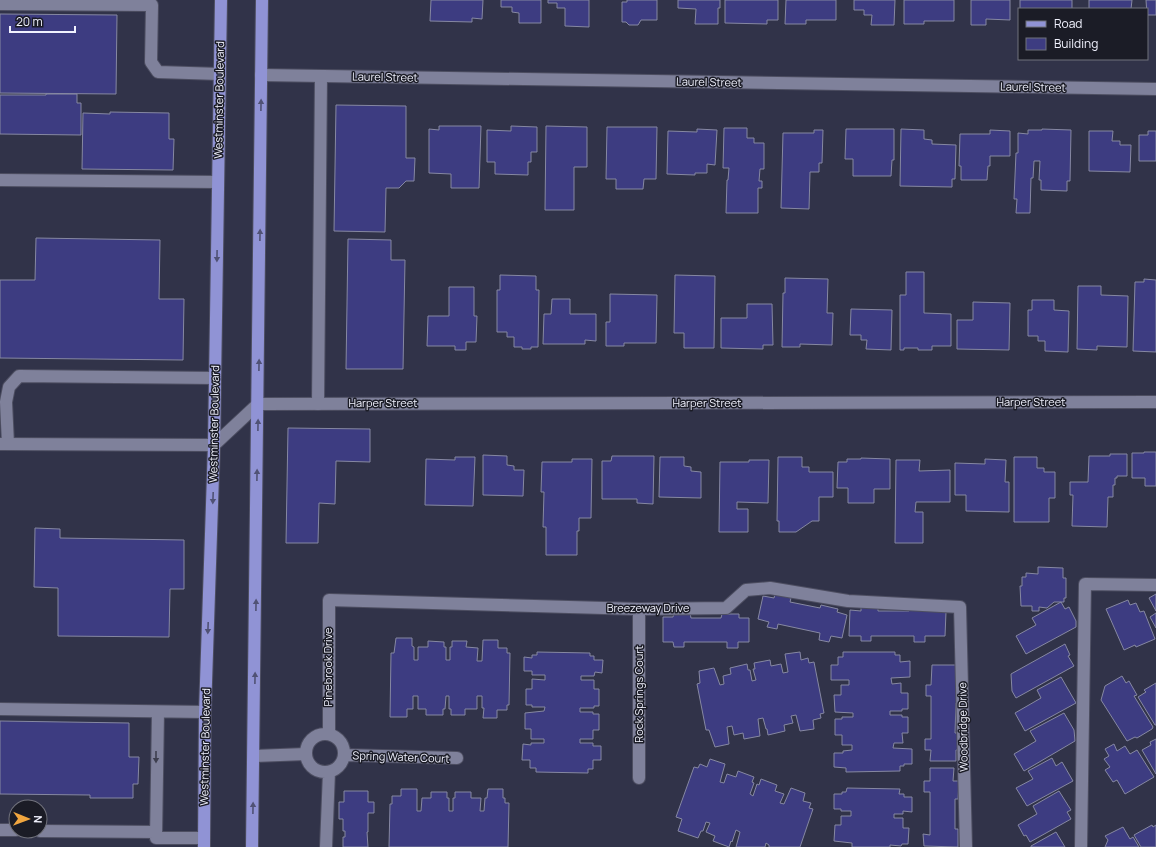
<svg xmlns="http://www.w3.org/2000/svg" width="1156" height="847" viewBox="0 0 1156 847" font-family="Manrope,sans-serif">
<rect width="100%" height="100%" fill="#313349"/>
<path fill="#3d3c81" stroke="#8688a2" d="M431,0h52l-1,19 -10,-1v4l-42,-1z
M501,0h40v23h-22v-10l-7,-1v-5h-11z
M548,0h41v27l-24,-1v-18h-8v-5h-9z
M627,0h30v20h-16l-3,5h-9l-3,-3h-4v-20h5z
M678,0h42v8h-2v16h-23l1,-15 -18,-1z
M725,0h53v20h-11v4l-42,-1z
M786,0h50v20h-30v4h-21z
M854,0h41l-1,25h-23l1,-10h-8v-5h-10z
M904,0h50v21h-30v3h-20z
M971,0h39v20l-24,-1v6h-15z
M1020,0h52v9h-52z
M1089,0h43l-1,9h-42z
M1146,0h10v15h-9z
M0,14l117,1 -1,79 -116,-1z
M46,94h31v9h4v32l-81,-1v-39h46z
M336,105l70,1v52h9l-1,23h-8l-7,7h-13l-1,44 -51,-1z
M110,112l59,1v26h5l-1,31 -91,-1 1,-56 27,1z
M439,126h42l-2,62h-28v-14l-22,-1v-44l10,1z
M511,126l26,1v25h-6v10h-3v13l-33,-1v-12h-8v-32l24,1z
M546,126l41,1v40h-13v43h-29z
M607,127h50l-1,52h-12l-1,10h-27v-10h-10z
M724,128h23v10h7v5h10v26h-4l-1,12h3v7h-4v25h-32l1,-33h1l1,-12h-6z
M697,129l20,1 -2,35 -8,-1v9h-12v2l-28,-1 1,-43 29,1z
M846,129h48v31h-2l-1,16h-38v-17h-8z
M901,129l23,1v9l8,1v4l24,1 -1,34h-3v8l-52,-1z
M1042,129l29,1 -1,51h-3v10l-26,-1v-10h-2l1,-19h-6l-1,17h-2l-1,35h-14l1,-14h-3l2,-46h2v-20l10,1v-4h14z
M814,130h9l-1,33h-3v9h-9l-1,37 -28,-1 2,-75h31z
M990,130l20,1v25h-20v10h-2l-1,14h-26v-14h-2l1,-32h30z
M1089,131h24l-1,10h8v4h11l-1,27 -41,-1z
M1148,131h8v30h-17v-26h9z
M36,238l124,2 -1,59h25l-1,61 -183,-2v-78h35z
M348,239l43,1v20h14l-2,109h-57z
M906,272h18v41l27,1v32h-19v4h-14v-2h-14v2h-4v-55h6z
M500,275l36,1v14h3l-1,57h-7v2h-9v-2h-8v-10h-7v-5h-10v-42h3z
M675,275l40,1 -1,72h-30v-15h-10z
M785,278l43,1 -1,34h6l-1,32 -32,-1v3h-18l1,-54h2z
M1144,279l12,1v72l-23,-1 2,-69h9z
M1078,286h23v9l27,1 -1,51 -30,-1v4l-20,-1z
M449,287h25v29h3l-1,26h-10v8h-11v-4h-28l1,-30h21z
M610,294l47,1 -1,48h-32v3h-18v-24h4z
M552,299h18v15h26v27l-11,-1v4h-42l1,-30h7z
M1032,300h22v10l15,1 -1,41 -23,-1v-10h-7v-5h-10v-26h4z
M973,302l37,1 -1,47 -52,-1v-29h16z
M747,304h25l1,41h-10v4l-42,-1v-30h26z
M851,309l41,1 -1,40 -25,-1 1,-9h-6v-5h-11z
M288,428l82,1v33l-34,-1 -1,43 -16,-1 -1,40h-32z
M1144,452h12v34h-11v-8h-13v-25h12z
M1110,454h17v22h-10v2h-2v7h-2v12h-5l-1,30 -35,-1 1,-31h-3v-13h18l1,-26h21z
M483,455l24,1v9l7,1v4h10l-1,26 -40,-1z
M612,456h42l-1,48 -16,-1v-4h-35v-38h9z
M455,457h20l-2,49 -48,-1 1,-46 29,1z
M660,457h24v9l7,1v4l10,1v26l-42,-1z
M778,457h24v10h7v5h24v25h-14v24h-7l-16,11h-17v-11h-2z
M1014,457h23v11h7v4h11v26h-6v24h-35z
M861,458l29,1v30h-16v14h-26v-15h-11l1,-26h9v-3h14z
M572,459h20l-1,59h-12v13h-2v24h-31v-28h-3l1,-35h-3l1,-30h30z
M985,459l21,1 -1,22h4v30l-43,-1v-16h-11v-32l30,1z
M749,460h20l-1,43 -31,-1v7h11v23h-29l1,-70h29z
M896,460h24l-1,11 31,-1v32h-34l-1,10h8v31h-28z
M35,528l25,1v9l124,2v49h-14l-1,48 -111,-1v-48l-24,-1z
M1038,567l25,1v10h3v20h-2v4h-10l-7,6 -8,-1v4h-7v-5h-11l-1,-20h2v-9h4v-4l12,1z
M775,594l16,4 -1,4 30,6 1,-3 17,4 -1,3 10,3 -5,23 -11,-2 -2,6 -10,-2 1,-7 -42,-9 -1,5 -10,-2 2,-5 -11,-3 5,-23 11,2z
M1156,594v17l-7,-13z
M1128,600l2,5 6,-2 4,9 4,-1 11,28 -19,8 -1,-2 -11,5 -18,-41z
M1061,602l4,7 4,-2 7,14v6l-50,27 -10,-18 20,-11 -4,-7z
M861,607l17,1v3h31v-3h16v3l21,1 -1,24h-20v6h-11v-6h-43v5h-10v-5h-12l1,-26 11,1z
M674,613h16l1,5h30l1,-4h17v4h10v24h-11v6h-11v-6h-43v5h-10l-1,-5h-10v-25h10z
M1156,613v15l-6,-11z
M396,638h16v8l2,1v13h4v-13h10v-6l16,1v5h2v13h4v-13h2v-6h15l-1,6 12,1 -1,13h5l1,-21h15v8h9v5h3l-1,52h-2v5h-10v8h-14l1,-10h-2v-12h-5v13h-12v6h-14v-6h-2v-13h-3l-1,13h-2v6h-17v-6h-8v-13h-5v13h-6v8h-17l1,-64h3z
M1065,644l5,11 -2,1 6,10 -58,32 -4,-7 -1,-17z
M537,652l53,1v3h4v4h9l-1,13 -7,-1 -1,4h-13v4h13v9h5v17h-5v2h-14v4h13v2h6v16h-6v9h-13v4h13v3h8v14h-8v9h-5v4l-52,-1v-4h-6v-8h-8l1,-16 8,1v-2h13v-4h-13v-10h-6v-16l19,-2 1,-4h-13v-2h-6v-16h6v-10l13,1v-5h-13v-4h-8v-14l8,1v-3h5z
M800,652l1,8 7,-2 1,5 5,-1 10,51 -4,1 1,4 -8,2 1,9 -14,2 -4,-16 -5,1 2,7 -9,2 1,6 -17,4 -1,-6h-1l-3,-11 -5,1 2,17 -16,3 -1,-6 -9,2 -2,-9 -5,1 2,17 -14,3 -6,-17h-3l-9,-46 3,-1 -1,-12 15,-3 6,17 4,-1 -1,-8 8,-2 -1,-6 17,-4 1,6h2l2,11 4,-1 -3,-11h2l-1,-6 16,-3 1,6 10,-2 2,9 5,-1 -3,-18z
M843,652h52v3h5v7l10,-1v16l-19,1 1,6 9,-1v10h7v16h-6v2h-12v4h12v2h6v16h-6l1,10h-9l-1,5 19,1v15h-8v2h-4v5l-54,1v-4l-12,-1v-14h9v-2l9,-1v-5h-10v-10h-7v-16h7v-2h11v-4l-18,-1 -1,-17h7v-10h8v-5h-18v-15h7v-8h5z
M932,665h24v20h4v18h-4l-1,30h5l-1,17h-3v11h-26l1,-11h-6v-11h6v-43h-5v-11h5z
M1122,676l4,7 3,-2 8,14 -3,1 19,31 -1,2 -15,9 -2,-1 -8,4 -26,-41 4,-14z
M1061,677l15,26 -51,28 -10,-18 26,-15 -4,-8z
M1156,683v42h-1l-17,-28 8,-5 -2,-2z
M1064,713l10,17 1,11 -51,30 -10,-17 22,-13 -6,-10z
M0,721l129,2v34h10l-1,27h-5v14h-43v-3l-90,-1z
M1156,739v35l-14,-24 9,-5 -1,-3z
M1114,744l3,7 8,-5 5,8 7,-4 17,27 -29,17 -8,-14 -4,2 -8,-12 5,-3 -6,-8 5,-3 -4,-7z
M1052,758l4,8 6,-4 11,19 -46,25 -11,-18 17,-9 -5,-8z
M710,759l15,5 -5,18 4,1 3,-9 9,3 2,-6 16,6 -2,5 2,1 -4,11 3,2 4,-12 2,1 2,-6 16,6 -2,6 9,3 -4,9 4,1 7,-16 14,5 -2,8 8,2 -2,5 4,1 -13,38h-31v-2l-3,-2 -1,4h-29l4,-15 -4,-2 -4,12 -1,-1 -2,6 -16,-6 2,-5 -9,-4 4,-9 -4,-1 -3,9h-2l-3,7 -20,-7 4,-12 -6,-2 18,-50 4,1 2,-4 7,3z
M930,768h24l-1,13h6l-1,18h-3v30h3v18l-34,-1 -1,-12 7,1v-43h-6v-11h6z
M847,788l53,1 -1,5h5v3h8v15l-9,-1v3h-9v4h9v10h6l-1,16h-6l-1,2 -11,-1v2h-38v-4l-18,-2 1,-16h6v-9h10v-5h-10v-2h-7v-15h8v-2h4z
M401,789h16v22h4l1,-13h9v-6h16v6h2v13h4v-13h2v-6h16v6h10l-1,13h4l1,-13h2l1,-9h15v9h2v5h4l-1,44h-119l1,-43h2v-8h9z
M344,791h24v11h6v11h-6v19h-1l1,15h-25v-10h2v-6h-2v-12h-4v-17h5z
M1059,791l12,19 -4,2 4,7 -41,23 -4,-7 -2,1 -6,-11 19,-11 -4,-8z
M1152,825l1,2 3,-2v22h-15l-7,-12z
M1123,827l7,12 3,-2 6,10h-34l3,-7 -3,-4z
M1056,832l9,15h-34v-1z"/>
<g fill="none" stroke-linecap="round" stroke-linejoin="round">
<g stroke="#4d4e61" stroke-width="14">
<path id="lane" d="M0,4l152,1 -1,57 7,10 62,2
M0,180l218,2
M318,404l3,-328
M8,444l-2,-42 3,-15 10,-11 196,2
M0,709l205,3
M158,712l-2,126h48
M0,830h16
M40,831l116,1
M1081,847l4,-263 71,1"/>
</g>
<g stroke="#4d4e61" stroke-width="14">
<path id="street" d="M261,75l895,14
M0,444l214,1 44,-41 898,-2
M639,609v169
M306 753a19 19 0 1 1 38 0a19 19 0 1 1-38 0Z
M329,734v-134l310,9 87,-1 20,-18 24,-2 78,13 112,6 6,240
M344,755l113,3
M254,756l52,-2
M326,847l3,-75"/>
</g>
<g stroke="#4d4e61" stroke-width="14">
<path id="primary" d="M204,847l1,-135 9,-267 7,-445
M252,847l10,-847"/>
</g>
<use href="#lane" stroke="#7f819b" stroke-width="12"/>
<use href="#street" stroke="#7f819b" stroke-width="12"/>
<use href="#primary" stroke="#9093d5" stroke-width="12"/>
</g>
<defs><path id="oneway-solid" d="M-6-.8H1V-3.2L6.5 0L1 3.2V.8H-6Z"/></defs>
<g fill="#505275">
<use href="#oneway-solid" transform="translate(261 105) rotate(-89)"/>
<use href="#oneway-solid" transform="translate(260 235) rotate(-89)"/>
<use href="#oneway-solid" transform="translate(217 256) rotate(91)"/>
<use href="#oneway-solid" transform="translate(259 365) rotate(-89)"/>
<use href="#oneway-solid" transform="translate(258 425) rotate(-89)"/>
<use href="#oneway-solid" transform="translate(257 475) rotate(-89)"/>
<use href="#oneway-solid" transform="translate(213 498) rotate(92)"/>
<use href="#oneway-solid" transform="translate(256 605) rotate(-89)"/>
<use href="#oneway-solid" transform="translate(208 628) rotate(92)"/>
<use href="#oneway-solid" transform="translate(255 678) rotate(-89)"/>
<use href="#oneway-solid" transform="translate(253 808) rotate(-89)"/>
</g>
<use fill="#3e3f4f" href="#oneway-solid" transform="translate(156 757) rotate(90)"/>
<g text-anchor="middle" stroke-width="3" stroke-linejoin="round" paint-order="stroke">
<g font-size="11" fill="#f1f2fe" stroke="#1b1c26">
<text transform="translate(385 77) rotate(1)" y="4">Laurel Street</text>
<text transform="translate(709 82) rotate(1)" y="4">Laurel Street</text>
<text transform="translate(1033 87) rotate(1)" y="4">Laurel Street</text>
<text transform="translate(219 100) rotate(-89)" y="4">Westminster Boulevard</text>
<text x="1031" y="406">Harper Street</text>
<text x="383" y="407">Harper Street</text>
<text x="707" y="407">Harper Street</text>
<text transform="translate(214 424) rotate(-89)" y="4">Westminster Boulevard</text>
<text x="648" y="612">Breezeway Drive</text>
<text transform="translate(328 667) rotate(-90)" y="4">Pinebrook Drive</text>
<text transform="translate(639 694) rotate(-90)" y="4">Rock Springs Court</text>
<text transform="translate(963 727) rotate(-91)" y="4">Woodbridge Drive</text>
<text transform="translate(205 747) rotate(-89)" y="4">Westminster Boulevard</text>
<text transform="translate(401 757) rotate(2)" y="4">Spring Water Court</text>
</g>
</g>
<rect x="1018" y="8" width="130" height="52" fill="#1b1c26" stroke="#71727c"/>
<rect x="1026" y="21" width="20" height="6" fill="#9093d5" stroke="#71727c"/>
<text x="1054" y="28" font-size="12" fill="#f1f2fe">Road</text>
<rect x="1026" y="38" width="20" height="12" fill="#3d3c81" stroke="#71727c"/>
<text x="1054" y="48" font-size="12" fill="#f1f2fe">Building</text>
<g transform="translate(28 819) rotate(91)"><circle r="19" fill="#1b1c26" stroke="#71727c"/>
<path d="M0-3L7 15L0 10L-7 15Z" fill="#f1a63f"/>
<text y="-6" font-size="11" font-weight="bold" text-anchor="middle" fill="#f1f2fe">N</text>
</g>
<path d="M10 26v6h65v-6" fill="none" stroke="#f1f2fe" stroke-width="2"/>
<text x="16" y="26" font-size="12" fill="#f1f2fe" stroke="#1b1c26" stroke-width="3" paint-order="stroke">20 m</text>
</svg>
